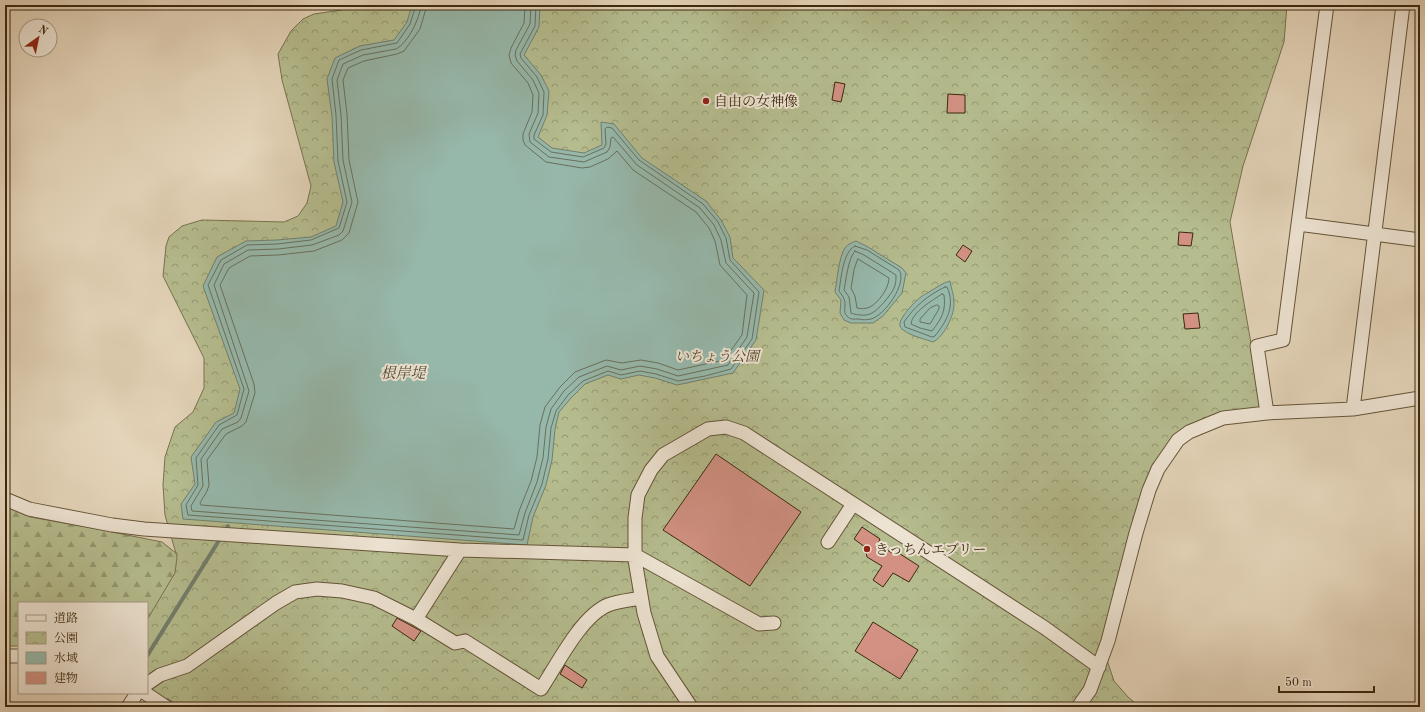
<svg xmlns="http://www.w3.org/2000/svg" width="1425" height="712" viewBox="0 0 1425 712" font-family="'Old Standard TT','Noto Serif JP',serif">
<defs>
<pattern id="forest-firs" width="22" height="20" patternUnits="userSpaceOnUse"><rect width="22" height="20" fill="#b5bc8e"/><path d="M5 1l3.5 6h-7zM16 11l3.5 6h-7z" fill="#949972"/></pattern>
<pattern id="park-crowns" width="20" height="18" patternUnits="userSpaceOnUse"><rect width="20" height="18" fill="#b5bc8e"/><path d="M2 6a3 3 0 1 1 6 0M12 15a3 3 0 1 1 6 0" fill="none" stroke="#949972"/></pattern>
</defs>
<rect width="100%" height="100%" fill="#e4d4b9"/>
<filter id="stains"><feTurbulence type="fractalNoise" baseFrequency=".005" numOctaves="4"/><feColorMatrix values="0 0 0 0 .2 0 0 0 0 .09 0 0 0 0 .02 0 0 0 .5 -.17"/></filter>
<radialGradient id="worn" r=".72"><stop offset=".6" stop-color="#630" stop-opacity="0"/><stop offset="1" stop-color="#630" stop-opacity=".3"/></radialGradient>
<path fill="url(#forest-firs)" stroke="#78724e" d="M5,505l25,12 72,13 60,12 33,26 -48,78v-43h-128v43h-14z"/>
<path fill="url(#park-crowns)" stroke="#78724e" d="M350,5h937l-3,37 -41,124 -13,56 32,185 -91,34 -70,201 13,39 14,16 12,10h-969l-24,-16v-71l28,-47 2,-16 -12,-42 -2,-30 2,-28 10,-30 18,-15 11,-24v-30l-41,-82 3,-30 3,-9 13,-11 20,-6 82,2 14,-6 9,-13 4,-17 -29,-106 -4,-26 13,-23 12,-12 11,-5 27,-4z"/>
<path fill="#96b8ab" stroke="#727f6c" d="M412,5h128l-1,22 -15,28 17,20 8,16 -2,24 -9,22 14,11 32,5 18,-8 -1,-23 13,2 28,34 64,43 15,19 9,17 3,21 31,32 -8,50 -23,33 -56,12 -22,-7 -16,-3 -18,4 -13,-4 -23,9 -14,14 -12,14 -4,17 -3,31 -6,25 -13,32 -6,28 -344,-26 -2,-15 14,-20 -4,-27 25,-35 18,-9 6,-24 -37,-103 14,-29 29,-16 31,-1 34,-3 25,-11 7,-24 -9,-40 -2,-46 -5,-37 8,-21 25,-12 34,-6 13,-18z
M856,241l12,6 34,21 4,5 -4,20 -19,23 -10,7h-22l-7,-3 -4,-7 1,-13 -6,-8c2,-11 4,-36 10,-44 3,-4 6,-5 11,-7z
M950,281c1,7 4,14 4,21 1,12 -10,35 -21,40 -8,-3 -30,-8 -33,-16 -2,-7 15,-25 21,-29 2,-2 5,-3 8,-5 7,-4 13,-9 21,-11z"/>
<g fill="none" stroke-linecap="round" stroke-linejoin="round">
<path stroke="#69705c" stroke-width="1" d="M416,5l-6,19 -13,19 -36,7 -22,10 -7,19 4,36 2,46 9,41 -8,26 -28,12 -34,4 -30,1 -26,15 -13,25 36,104 -7,26 -18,10 -23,33 2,27 -12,20 2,10 335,25 6,-25 13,-31 6,-25 3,-31 5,-17 12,-16 15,-14 25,-10 13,4 19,-4 16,3 22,7 27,-5 26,-7 21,-30 7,-47 -29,-32 -4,-22 -8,-16 -15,-18 -64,-44 -27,-32 -5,-1 -2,2 1,15 -2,4 -21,9 -32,-5 -17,-13v-4l9,-20 1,-23 -7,-15 -16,-19 -1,-4 15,-28 1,-21
M421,5c-1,13 -13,38 -25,44l-33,6 -20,9 -6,16 4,35 2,45 9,42 -9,29 -4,4 -27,10 -34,4 -30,1 -24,14 -10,21 35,106 -8,27 -3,4 -16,7 -21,30 2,27 -12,20 1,5 327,24 6,-22 12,-31 6,-24 3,-31 5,-18 13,-18 15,-14 28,-11 14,4 19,-4 17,3 21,7 50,-11 19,-28 7,-44 -28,-30 -5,-23 -7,-15 -14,-17 -63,-43 -24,-28 -2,1 -1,9 -3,5 -23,10 -35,-5 -19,-15 -1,-8 9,-21 1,-20 -6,-13 -16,-19 -2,-6 1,-5 14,-26 1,-19
M427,5l-7,24 -16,22 -7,3 -33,7 -16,7 -5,12 4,34 2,46 9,42 -9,31 -7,7 -28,11 -36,4 -28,1 -21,12 -9,17 34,99 1,9 -9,29 -4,4 -16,8 -19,26 2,25 -2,6 -7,12 1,2 313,24 5,-18 12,-30 6,-24 3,-32 5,-18 15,-20 15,-15 31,-12 16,3 19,-3 17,3 20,7 46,-10 18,-25 5,-40 -27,-30 -5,-24 -6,-13 -13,-16 -63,-42 -16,-19 -9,8 -18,8 -8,1 -36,-6 -21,-17 -2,-5v-6l9,-22 1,-17 -5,-12 -17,-20 -2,-8 2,-7 13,-25 1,-18
M855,246l12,4 32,20c9,13 -15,46 -28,49 -4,1 -9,1 -12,0 -5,0 -9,1 -12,-3 -5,-4 0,-11 -3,-17 -1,-3 -3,-5 -5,-8 2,-12 4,-40 16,-45z
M855,251l9,4 32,20c0,4 0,9 -2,13 -3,7 -17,24 -24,26 -5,2 -15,1 -19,-1l-2,-16 -5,-7c2,-9 4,-32 11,-39z
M858,259l31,19c0,10 -10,24 -19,29 -4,2 -9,2 -13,1l-2,-12 -4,-8 3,-18z
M945,287h2c9,19 -1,35 -12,49l-3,1 -27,-10 -1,-5c10,-15 24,-27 41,-35z
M942,294l2,1c2,16 -2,23 -12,36l-12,-3 -9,-4c1,-12 22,-24 31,-30z
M937,305l2,1v3l-9,15 -10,-2v-3l10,-11z"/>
<path stroke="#727f6c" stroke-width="4" d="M147,656l81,-130
M167,700l10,7"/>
</g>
<path fill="#d29183" stroke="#3c290e" d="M835,82l10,2 -4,18 -9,-2z
M948,94l17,1v18h-18z
M1179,232l14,1 -2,13 -13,-1z
M963,245l9,6 -7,11 -9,-7z
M1198,313l2,15 -15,1 -2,-15z
M716,454l85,58 -51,74 -87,-56z
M862,527l18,12 -2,5 17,11 2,-3 22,14 -10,16 -16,-9 -10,14 -10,-7 9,-14 -15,-9 -2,-10 -11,-8z
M397,618l24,13 -7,10 -22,-15z
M873,622l45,28 -18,29 -45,-28z
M565,665l22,15 -5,8 -22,-14z"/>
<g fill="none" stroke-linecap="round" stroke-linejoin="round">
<g stroke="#665439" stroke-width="15">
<path id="minor" d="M1327,5l-29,219 122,16
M1353,409l50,-404
M1267,413l-10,-67 26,-6 15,-116
M5,499l24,10 83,16 32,4 316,21 175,5 124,69 15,-1
M828,542l25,-38
M416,619l44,-69
M5,656h14
M147,684l13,-9 27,-9 89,-63 19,-11 22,-3 25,2 32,7 42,21 39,24 10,-2 76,48c16,-24 40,-73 67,-84 10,-4 23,-5 33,-7
M145,693l21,14
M128,707l9,-14
M691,707l-34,-51 -13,-43 -9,-53v-42l3,-23 13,-25 12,-15 45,-26 18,-2 18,6 301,195 54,39
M1078,707l12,-17 18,-49 28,-108 13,-43 9,-21 20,-29 11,-8 34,-14 44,-5 86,-4 67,-11"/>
</g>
<use href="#minor" stroke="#ede3d2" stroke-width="13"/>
</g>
<g fill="#8f2418" stroke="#ede3d2" stroke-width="1.5">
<circle cx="706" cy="101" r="4"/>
<circle cx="867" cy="549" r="4"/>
</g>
<g text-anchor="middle" stroke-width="4" stroke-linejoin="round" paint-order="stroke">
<g font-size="14" fill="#3c290e" stroke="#ede3d2" text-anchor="start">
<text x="714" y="106">自由の女神像</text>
<text x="875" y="554">きっちんエブリー</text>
</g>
<g font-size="14" font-style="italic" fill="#544628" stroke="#ede3d2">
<text x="717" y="361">いちょう公園</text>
</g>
<g font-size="15" font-style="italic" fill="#524d35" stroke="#ede3d2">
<text x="403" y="378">根岸堤</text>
</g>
</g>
<rect width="1425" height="712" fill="none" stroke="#e4d4b9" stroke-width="20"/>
<rect x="6" y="6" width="1413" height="700" fill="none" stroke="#3c290e" stroke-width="2"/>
<rect x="10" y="10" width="1405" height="692" fill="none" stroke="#3c290e"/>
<rect x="18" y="602" width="130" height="92" fill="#ede3d2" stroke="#a69984"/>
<rect x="26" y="615" width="20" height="6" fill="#ede3d2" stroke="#a69984"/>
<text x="54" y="622" font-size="12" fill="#3c290e">道路</text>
<rect x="26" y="632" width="20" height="12" fill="url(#park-crowns)" stroke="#a69984"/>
<text x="54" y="642" font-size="12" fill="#3c290e">公園</text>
<rect x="26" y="652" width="20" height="12" fill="#96b8ab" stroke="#a69984"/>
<text x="54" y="662" font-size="12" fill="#3c290e">水域</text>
<rect x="26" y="672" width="20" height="12" fill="#d29183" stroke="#a69984"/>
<text x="54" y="682" font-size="12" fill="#3c290e">建物</text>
<g transform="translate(38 38) rotate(33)"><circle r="19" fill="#ede3d2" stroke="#a69984"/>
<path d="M0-3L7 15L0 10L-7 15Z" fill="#8f2418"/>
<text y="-6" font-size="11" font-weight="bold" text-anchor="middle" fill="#3c290e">N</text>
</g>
<path d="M1279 686v6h95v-6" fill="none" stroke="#3c290e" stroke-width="2"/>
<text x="1285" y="686" font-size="12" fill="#3c290e" stroke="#ede3d2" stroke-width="3" paint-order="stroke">50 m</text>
<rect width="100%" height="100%" filter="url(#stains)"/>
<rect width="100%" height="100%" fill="url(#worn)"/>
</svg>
